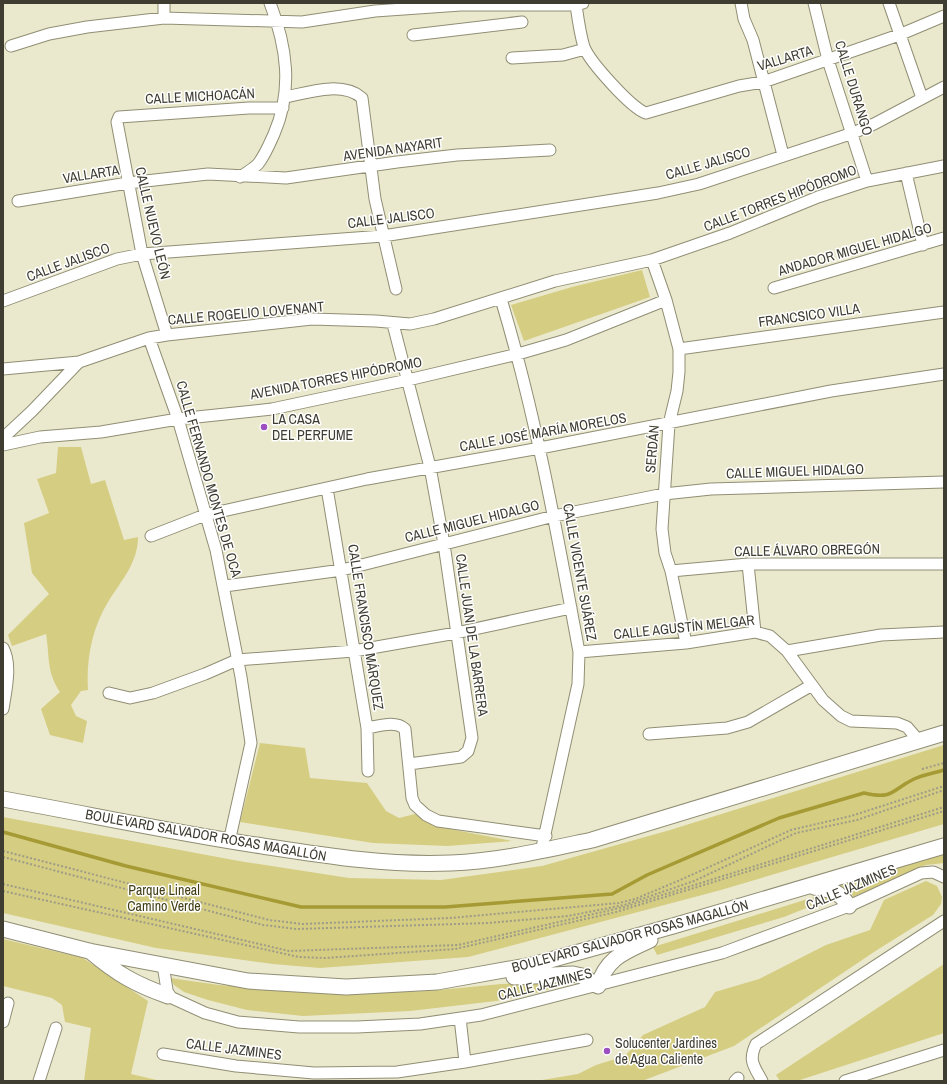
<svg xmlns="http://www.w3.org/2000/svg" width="947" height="1084" viewBox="0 0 947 1084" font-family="'Archivo Narrow',sans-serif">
<rect width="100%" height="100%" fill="#ebe9cd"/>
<path fill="#d5cd82" d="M642,270l8,27 -126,44 -13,-36 61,-18z
M58,447h23l10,37 14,-4 19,60 14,-3c0,26 -17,44 -30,65 -16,26 -22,58 -20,88l-7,1 -10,14 5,11 11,5 -4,22 -33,-8 -9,-26 19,-17c-14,-21 -10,-35 -14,-58l-34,12 -4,-11 41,-41 -17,-21 -8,-50 25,-10 -12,-34 19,-6z
M260,743l45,5 5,30 57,5 19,28 13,7 16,-4 19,12 78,15 -65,5 -74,-3 -133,-21z
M944,745v79l-223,66 -253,67 -148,11 -47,-4 -117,-16 -153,-35v-96l236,44 110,17 92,2 101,-14 128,-36z
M944,854v9l-18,2 -73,32 -3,-7 -13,-6z
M926,881l11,5 5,11 -1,7 -8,11 -56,35 -143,96 -92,35h-106l42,-7 18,-9 29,-9 18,-21 62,-28 10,-15 44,-13 67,-34 44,-15 14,-30z
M827,893l4,5 -47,19 -127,38 -4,-8z
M3,939l80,19 65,43 -17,73 30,7h-77l7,-53 -26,-6 -3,-17 -10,-7 -49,-12z
M944,964v69l-147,48h-17l-4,-6z
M170,978l49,7 108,9 102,-3 72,-7 74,-2 -43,12 -36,7 -86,10 -107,5 -56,-6 -39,-10 -24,-8 -10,-7z"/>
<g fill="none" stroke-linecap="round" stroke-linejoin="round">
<path stroke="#a59a33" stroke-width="3.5" d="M3,832l123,34 175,41h144l167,-13 35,-19 132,-57 85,-25c30,7 27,-3 50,-14 9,-4 20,-6 30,-9"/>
<g stroke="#908e74" stroke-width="13">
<path id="minor" d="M741,3l3,16 9,21 30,115
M814,3l14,57 39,121
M889,3l33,95
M576,5c2,14 4,29 8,42 6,15 47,61 62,66l93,-27 24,-4 136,-47 45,-19
M164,18v-15
M413,35l109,-13
M11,46l38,-12 38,-7 77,-9 138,4 73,-11 86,-6h115l7,-2
M512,58l51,-3 22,-6
M286,97c23,-5 57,-16 76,1l13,101 21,90
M906,173l17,72
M240,177c6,-4 13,-8 18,-13 7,-9 11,-19 16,-30 19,-44 13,-87 -4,-131
M18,201l110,-18 80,-9 78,4 111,-16 60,-7 93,-5
M652,260l14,40 13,49v23l-2,19 -8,33 -7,105 3,24 6,18 15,72
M774,288l170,-50
M501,299c35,116 56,234 78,353l-1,32 -37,168
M3,301l114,-42 25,-5 241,-18 275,-43 41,-9 154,-51 21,-9 70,-37
M393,324l37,143 14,77 28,194 -4,13 -7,6 -52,7
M167,335l-25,-81 -25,-132 2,-5 130,-9h34
M149,338l29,81 38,131 25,127 10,66 -22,99
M679,349l265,-37
M3,369l76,-7 70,-24 18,-3 145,-16 64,2 34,3 24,-5 121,-38 97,-21 78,-27 88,-36 49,-16 77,-15
M3,438l29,-27 47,-49
M3,445l37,-8 61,-5 77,-13 94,-10 136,-29 110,-26 48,-14 100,-40
M327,488l40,240 1,43
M151,536l54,-21 162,-36 173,-31 291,-57 113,-17
M748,564l7,68
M671,571l77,-7h196
M225,586l117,-16 212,-54 110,-22 47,-5 233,-7
M3,648c9,16 3,42 0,61
M787,651l94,-16 63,-3
M579,652l107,-9 69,-11 15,4 17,15 36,49 18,16 10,5 46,2 10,4 12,14
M109,693l21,5 23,-5 52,-19 32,-14 117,-9 102,-18 115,-25
M367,728c12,-2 28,-8 38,1l7,69 3,7 11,10 12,6 108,15
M649,734l78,-6 21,-6 64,-37
M163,965l5,31 37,17 33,9 61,5h58l63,-3 61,-9 241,-62 127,-47 72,-33 12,-1 11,5
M460,1018l5,44
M3,1022l5,-19
M163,1054l73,12 78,7 83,-1 68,-10 122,-22
M39,1081l17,-53
M735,1081l3,-3
M762,1081c-8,-15 -14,-20 -6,-37l188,-123
M845,1081l99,-31"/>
</g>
<g stroke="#908e74" stroke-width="17">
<path id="highway" d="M3,799c84,15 168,33 253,46 65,10 130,21 195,18 48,-2 94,-13 141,-23l352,-107
M814,887c18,3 24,3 35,19
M3,929l86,22 159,30 98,6 91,-5 95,-17 141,-39 271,-80
M90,951c27,23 45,33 78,45
M514,977l59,-3 9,2 16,10c9,-29 27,-34 52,-46"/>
</g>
<path stroke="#9e9c87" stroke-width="2" stroke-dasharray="2 2" stroke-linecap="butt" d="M922,769l22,-6
M3,851l266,69 33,4 148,-6 169,-15 16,-4 43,-18 113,-51 60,-14 93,-30
M3,857l260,68 34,4 191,-6 80,-7 56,-11 70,-24 102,-48 61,-13 87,-30
M3,884l286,67 169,-6 166,-38 320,-100
M3,891l296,66 26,1 130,-9 161,-37 328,-101"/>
<use href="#minor" stroke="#fff" stroke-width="11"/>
<use href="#highway" stroke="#fff" stroke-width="15"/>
</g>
<g fill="#9b4fc1" stroke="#fff" stroke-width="1.5">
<circle cx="264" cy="427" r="4"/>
<circle cx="607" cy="1051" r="4"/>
</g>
<g text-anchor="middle" stroke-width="3" stroke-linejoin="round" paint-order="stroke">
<g font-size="14" fill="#3f3d32" stroke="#fff">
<text transform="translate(785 58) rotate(-17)" y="5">VALLARTA</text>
<text transform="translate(854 88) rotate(73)" y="5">CALLE DURANGO</text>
<text transform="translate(200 96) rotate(-3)" y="5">CALLE MICHOACÁN</text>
<text transform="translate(393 149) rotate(-8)" y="5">AVENIDA NAYARIT</text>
<text transform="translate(708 163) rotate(-16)" y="5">CALLE JALISCO</text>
<text transform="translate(91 174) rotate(-9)" y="5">VALLARTA</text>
<text transform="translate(780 198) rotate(-21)" y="5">CALLE TORRES HIPÓDROMO</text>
<text transform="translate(391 218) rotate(-7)" y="5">CALLE JALISCO</text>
<text transform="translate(153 223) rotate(77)" y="5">CALLE NUEVO LEÓN</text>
<text transform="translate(855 249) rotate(-16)" y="5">ANDADOR MIGUEL HIDALGO</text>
<text transform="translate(68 262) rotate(-20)" y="5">CALLE JALISCO</text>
<text transform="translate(246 313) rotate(-5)" y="5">CALLE ROGELIO LOVENANT</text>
<text transform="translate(809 315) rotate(-8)" y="5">FRANCSICO VILLA</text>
<text transform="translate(336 378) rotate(-11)" y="5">AVENIDA TORRES HIPÓDROMO</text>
<text transform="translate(543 432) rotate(-10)" y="5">CALLE JOSÉ MARÍA MORELOS</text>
<text transform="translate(652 449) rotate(-85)" y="5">SERDÁN</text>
<text transform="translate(795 471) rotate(-2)" y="5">CALLE MIGUEL HIDALGO</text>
<text transform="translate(209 479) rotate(74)" y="5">CALLE FERNANDO MONTES DE OCA</text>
<text transform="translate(472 521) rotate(-14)" y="5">CALLE MIGUEL HIDALGO</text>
<text transform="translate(807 550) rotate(-1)" y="5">CALLE ÁLVARO OBREGÓN</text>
<text transform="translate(580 572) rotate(80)" y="5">CALLE VICENTE SUÁREZ</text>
<text transform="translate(366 627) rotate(81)" y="5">CALLE FRANCISCO MÁRQUEZ</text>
<text transform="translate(684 627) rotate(-6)" y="5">CALLE AGUSTÍN MELGAR</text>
<text transform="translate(472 635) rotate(82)" y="5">CALLE JUAN DE LA BARRERA</text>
<text transform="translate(206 835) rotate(10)" y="5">BOULEVARD SALVADOR ROSAS MAGALLÓN</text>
<text transform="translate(851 887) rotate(-23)" y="5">CALLE JAZMINES</text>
<text transform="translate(630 936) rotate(-15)" y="5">BOULEVARD SALVADOR ROSAS MAGALLÓN</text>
<text transform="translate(545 984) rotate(-14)" y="5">CALLE JAZMINES</text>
<text transform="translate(234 1049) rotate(7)" y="5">CALLE JAZMINES</text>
</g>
<g font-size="14" fill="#3f3d32" stroke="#fff" text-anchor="start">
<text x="272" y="424">LA CASA<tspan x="272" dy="16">DEL PERFUME</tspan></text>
<text x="615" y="1048">Solucenter Jardines<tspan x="615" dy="16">de Agua Caliente</tspan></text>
</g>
<g font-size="14" fill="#423d13" stroke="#fff">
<text x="164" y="895">Parque Lineal<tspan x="164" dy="16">Camino Verde</tspan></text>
</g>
</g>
<rect width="947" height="1084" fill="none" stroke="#3f3d32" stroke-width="8"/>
</svg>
